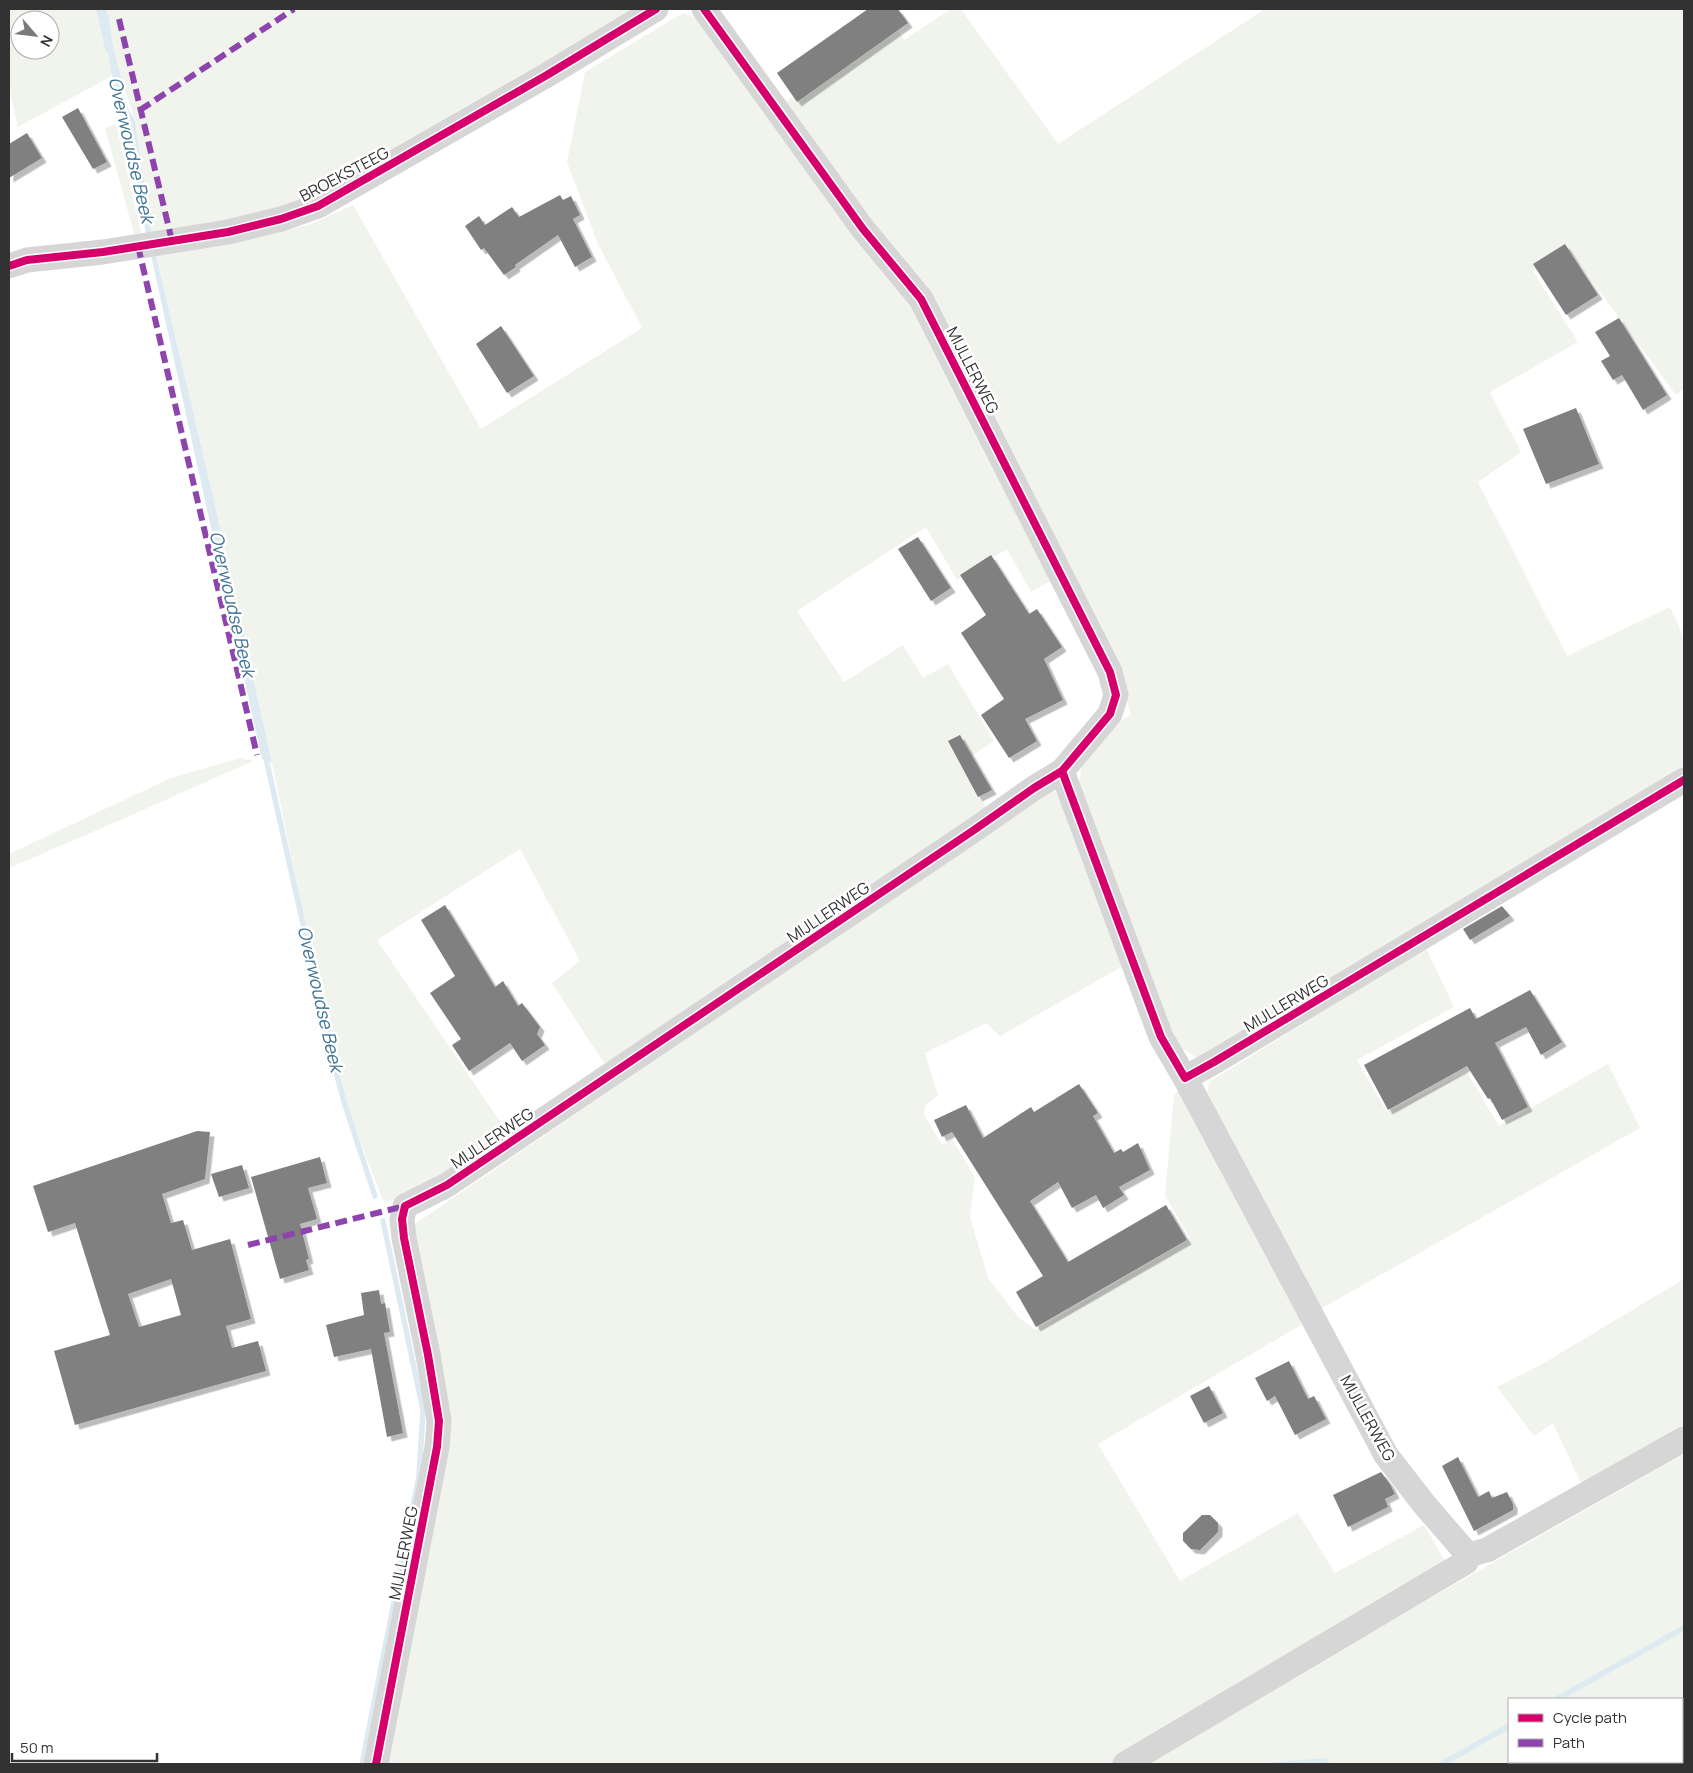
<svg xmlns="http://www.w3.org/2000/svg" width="1693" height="1773" viewBox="0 0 1693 1773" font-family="Manrope,sans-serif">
<defs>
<filter id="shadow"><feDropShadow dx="4.5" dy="4.5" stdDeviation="0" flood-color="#0004"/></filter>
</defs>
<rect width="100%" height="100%" fill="#fff"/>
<path fill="#f1f4ed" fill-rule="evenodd" d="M9,9h86l8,11 9,56 -94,51 -9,-39zM20,20h30v30h-30z
M106,9h544l-344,198 -153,35 -18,-121 -15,-46 -7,-29 -4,-30z
M951,9h10l97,135 207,-135h419v380l-8,6 -110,-149 -33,25 45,71 -88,50 31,60 -43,30 89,174 103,-49 14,31v133l-481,285 -7,1 -22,-13 -95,-257c2,-41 19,-53 52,-73l-10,-34 -197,-393 -144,-181 114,-81 10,15z
M683,13l14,6 226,294 132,265 -24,14 -24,-43 -50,31 -31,-53 -129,84 47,71 59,-37 20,33 25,-14 46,77 -32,21 28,52 -383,254 -55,-85 28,-22 -60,-112 -143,91 126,186v14l-85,53 -34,10 -46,-119 -66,-321 -59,-267 -57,-242 61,-13 92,-16 44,-20 128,224 161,-101 -44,-84 -31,-82 18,-90z
M116,124l27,116 -7,1 -31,-113z
M240,758l13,3 -130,58 -114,49v-14l162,-76z
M1050,790l13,5 67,167 -130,74 -14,-13 -61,30 13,42 -13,11 -1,9 18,30 10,-6 23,38 -5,40 18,61 31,40 17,12 154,-91 -25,-44 9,-100 8,-9 126,235 -210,123 82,137 118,-68 37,60 89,-48 26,44 -331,195h-738l65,-308 -37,-228z
M1426,948l28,59 -97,53 30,52 80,-40 32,54 109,-62 32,64 -323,183 -110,-218 2,-11z
M1684,1279v155l-99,58 -32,-69 -19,13 -37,-49 42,-21z
M1684,1454v310h-355l-3,-6 -58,6h-121l217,-128zM1509,1699h173v63h-173z"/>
<path fill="#ddeaf2" d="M95,9h11l3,7 4,30 9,35 3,21 10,19 18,121 60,254 59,267 -10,-4 -149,-676 -10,-63z
M1327,1758l2,6h-61l7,-2z"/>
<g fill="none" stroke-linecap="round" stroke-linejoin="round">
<path stroke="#ddeaf2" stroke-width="5.5" d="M99,9l9,41
M265,754l72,322 8,29 30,91
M1557,1699l127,-71
M362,1764l57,-288 4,-66 -40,-189
M1442,1764l67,-38"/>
</g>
<path fill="#808080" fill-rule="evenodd" filter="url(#shadow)" d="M868,9h30l10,14 -111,79 -20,-29z
M78,108l29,54 -14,7 -31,-52z
M27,133l15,25 -33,20v-34z
M560,195l3,5 8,-4 9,19 -7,4 19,38 -17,10 -17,-32 -43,30 1,2 -12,8 -20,-27 -3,2 -16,-24 14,-10 6,9 27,-18 7,10z
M1565,244l33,51 -32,20 -33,-51z
M1619,318l48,77 -24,15 -21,-35 -9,5 -12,-19 9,-5 -15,-24z
M501,326l33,50 -27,17 -31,-49z
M1576,408l23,56 -53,20 -23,-55z
M918,537l33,51 -20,13 -33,-52z
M991,555l38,59 8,-5 25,38 -18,12 19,41 -38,19 12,22 -28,17 -28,-43 23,-16 -43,-66 25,-18 -26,-40z
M960,735l32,55 -14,7 -30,-56z
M445,905l50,82 8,-6 15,25 4,-3 18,24 -3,7 8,11 -23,16 -12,-18 -41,28 -17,-26 9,-6 -31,-46 25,-17 -34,-56z
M1502,906l8,10 -40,24 -7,-11z
M1530,990l32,52 -21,13 -15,-28 -31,16 33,64 -26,13 -12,-22 -2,1 -21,-33 -79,44 -24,-45 106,-57 6,11z
M1079,1084l19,29 -5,3 21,37 7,-4 2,3 15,-9 12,27 -31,17 5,8 -21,13 -7,-13 -24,13 -14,-26 -28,19 38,61 98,-57 21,35 -151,87 -20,-35 27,-16 -91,-144 -10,5 -8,-17 32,-15 17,33 48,-31 3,5z
M197,1131l13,1 -5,47 -43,15 9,29 12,-3 9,30 38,-11 21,80 -25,7 6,22 26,-7 8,30 -191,54 -21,-74 56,-16 -35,-112 -27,9 -15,-46zM171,1279l10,36 -42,12 -11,-33z
M320,1157l7,26 -19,5 9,31 -17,5 9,35 -3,1 3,10 -29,9 -29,-102z
M242,1165l7,23 -30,9 -8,-23z
M379,1290l2,14 4,-1 5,29 -6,1 19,100 -16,4 -16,-88 -37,8 -8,-32 38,-10 -3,-22z
M1289,1361l19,38 6,-3 12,23 -31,16 -20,-39 -8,5 -12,-23z
M1209,1386l14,27 -19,10 -14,-27z
M1458,1457l20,40 11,-6 3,7 15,-6 6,12v6l-39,21 -32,-65z
M1381,1472l9,12 5,10 -10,5 3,8 -40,20 -15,-32z
M1202,1515h8l8,8v9l-18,18 -9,-1 -8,-8v-8z"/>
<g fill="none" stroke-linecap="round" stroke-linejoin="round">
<path stroke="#d6d6d6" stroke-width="25" d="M704,9l159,220 58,70 189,373 6,23 -6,19 -48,57 99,266 24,41 29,-16 470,-282
M9,266l18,-6 76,-8 125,-20 53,-13 37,-13 229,-131 109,-66
M1185,1078l201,377 38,49 44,51 19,-5 197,-111
M376,1764l61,-317 2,-26 -11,-66 -24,-117 -2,-19 3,-13 42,-21 527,-355 60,-42 28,-17
M1125,1764l341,-202 2,-7"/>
<path stroke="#8e44ad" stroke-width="6" stroke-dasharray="12 6" stroke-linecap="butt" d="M119,19l53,222
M140,110l154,-101
M138,246l119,509
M248,1245l157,-39"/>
<g stroke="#fff" stroke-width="11">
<path id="cycleway" d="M704,9l159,220 58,70 189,373 6,23 -6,19 -48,57 99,266 24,41 29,-16 470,-282
M9,266l18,-6 76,-8 125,-20 53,-13 37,-13 229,-131 109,-66
M376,1764l61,-317 2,-26 -11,-66 -24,-117 -2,-19 3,-13 42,-21 527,-355 60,-42 28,-17"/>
</g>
<use href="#cycleway" stroke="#d6006c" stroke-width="8"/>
</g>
<g text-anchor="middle" stroke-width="5" stroke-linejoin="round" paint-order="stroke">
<g font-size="16" fill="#323232" stroke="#fff">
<text transform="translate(344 174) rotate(-28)" y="6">BROEKSTEEG</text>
<text transform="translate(973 370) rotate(63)" y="6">MIJLLERWEG</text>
<text transform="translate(828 912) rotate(-34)" y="6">MIJLLERWEG</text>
<text transform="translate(1286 1003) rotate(-31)" y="6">MIJLLERWEG</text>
<text transform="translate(492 1138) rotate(-34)" y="6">MIJLLERWEG</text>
<text transform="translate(1368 1418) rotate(61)" y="6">MIJLLERWEG</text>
<text transform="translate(403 1553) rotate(-79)" y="6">MIJLLERWEG</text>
</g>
<g font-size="18" font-style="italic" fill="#407494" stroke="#fff">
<text transform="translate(131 150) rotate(77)" y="6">Overwoudse Beek</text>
<text transform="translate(232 604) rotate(77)" y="6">Overwoudse Beek</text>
<text transform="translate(320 999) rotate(77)" y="6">Overwoudse Beek</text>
</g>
</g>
<rect width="1693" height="1773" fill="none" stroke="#323232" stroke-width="20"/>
<rect x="1508" y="1698" width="175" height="65" fill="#ffffff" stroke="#adadad"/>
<rect x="1518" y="1714" width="25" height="8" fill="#d6006c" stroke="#adadad"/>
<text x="1553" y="1723" font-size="15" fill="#323232">Cycle path</text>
<rect x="1518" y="1739" width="25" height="8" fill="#8e44ad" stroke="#adadad"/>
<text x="1553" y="1748" font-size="15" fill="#323232">Path</text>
<g transform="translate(35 35) rotate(118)"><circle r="24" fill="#ffffff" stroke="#adadad"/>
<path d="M0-4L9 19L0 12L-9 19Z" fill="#7a7a7a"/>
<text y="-8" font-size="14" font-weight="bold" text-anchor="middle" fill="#323232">N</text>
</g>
<path d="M12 1753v8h145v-8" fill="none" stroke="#323232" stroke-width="2.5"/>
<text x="20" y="1753" font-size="15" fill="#323232" stroke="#ffffff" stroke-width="4" paint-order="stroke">50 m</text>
</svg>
